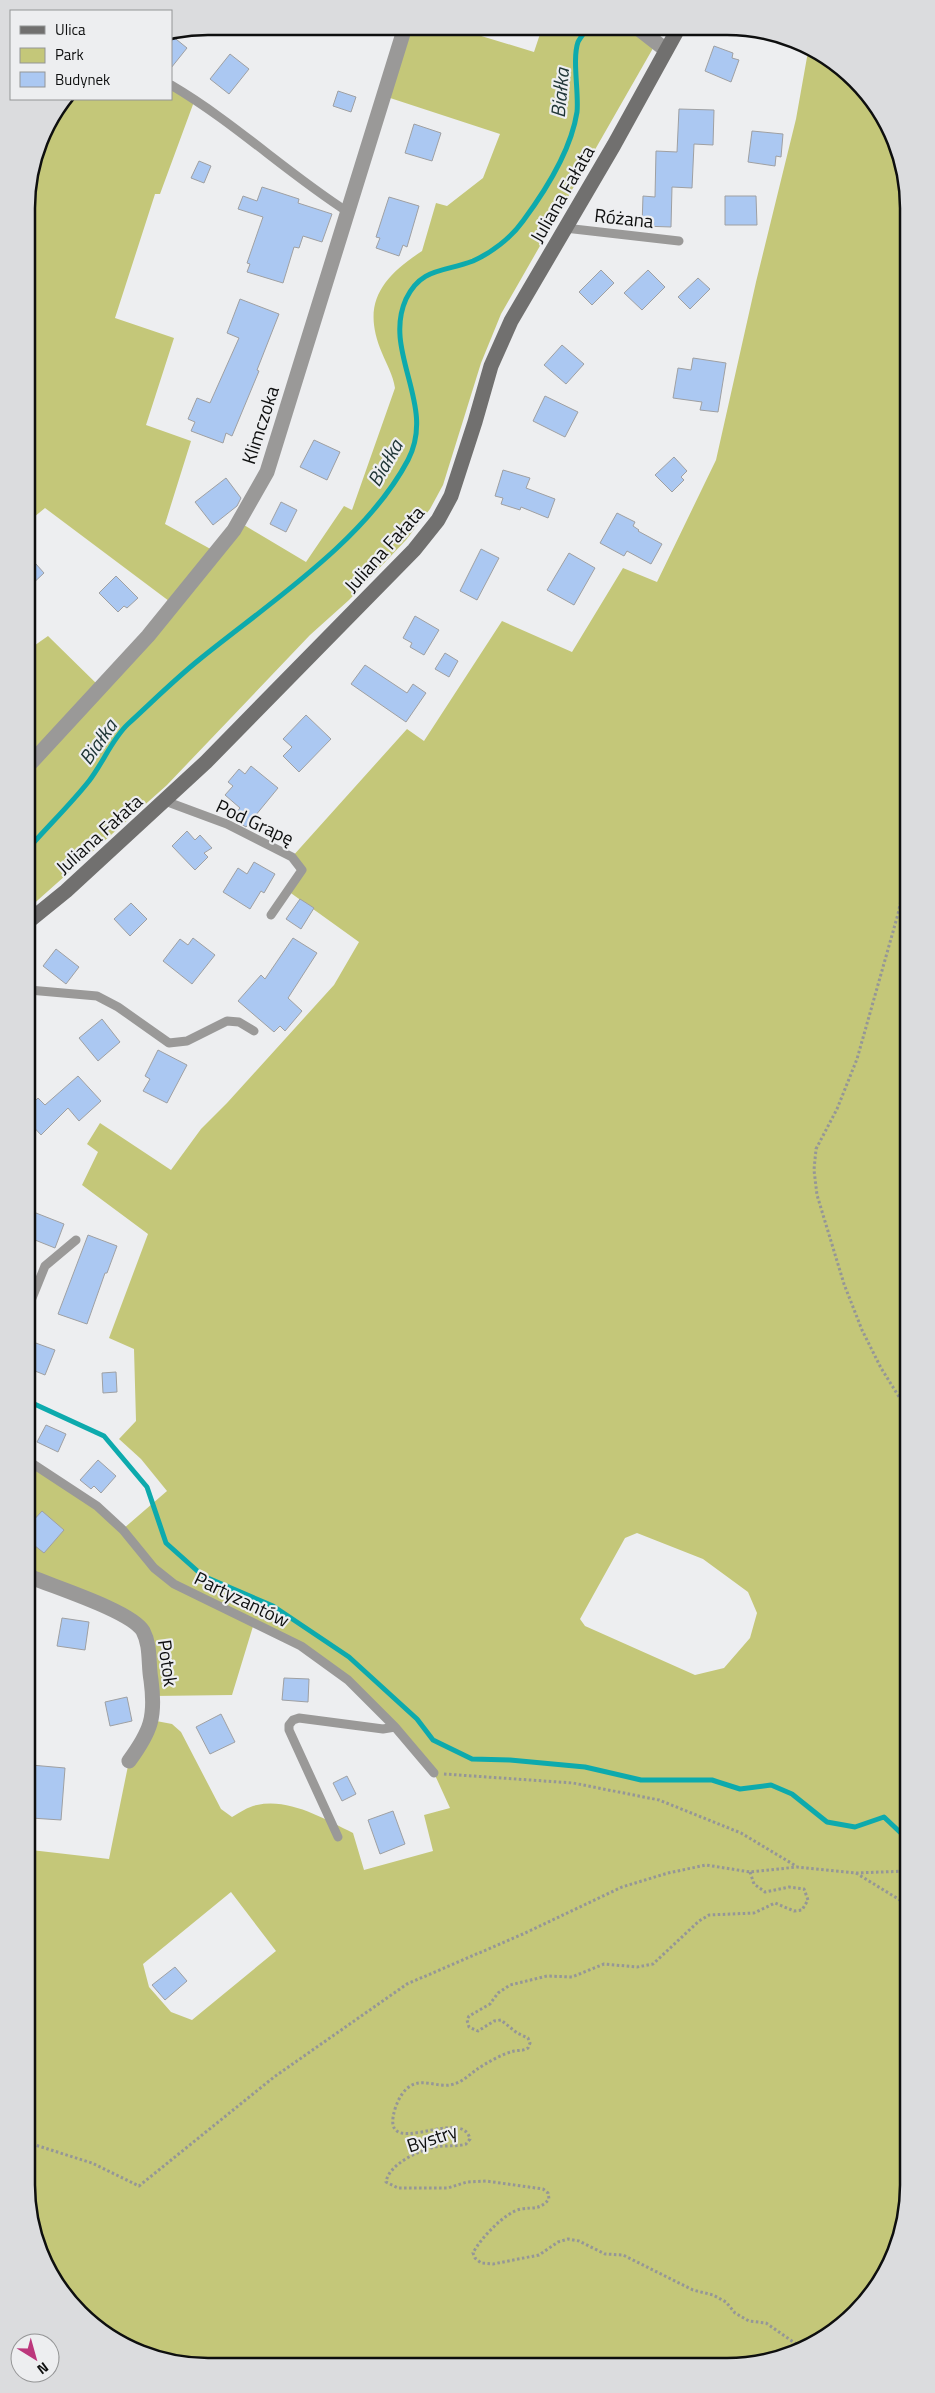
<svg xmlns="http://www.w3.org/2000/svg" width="935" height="2393" viewBox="0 0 935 2393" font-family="'Titillium Web',sans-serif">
<rect width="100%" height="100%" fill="#edeef0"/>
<path fill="#c4c779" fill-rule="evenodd" d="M405,27l50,1 79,24 8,-24 122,1 -163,285 -20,49 -38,122 -13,24 -24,31 -57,60 -39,35 -143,150 -138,123 -1,-258 20,-14 53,52 72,-84 -128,-96 -17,14 -1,-326 18,-68 22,-29h104v-14l24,14 -35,95h-5l-40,124 59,20 -28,87 45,16 -26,83 51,28 23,-30 67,40 38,-56 8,4 43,-122c-2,-13 -8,-23 -13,-35 -21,-49 -1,-75 40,-102l14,-48 11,3 36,-28 17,-44 -116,-38z
M809,46l38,26 37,45 19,44 5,2036 -9,47 -28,52 -43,40 -54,25 -601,2 -45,-15 -40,-27 -37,-45 -19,-44 -1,-382 78,9 20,-98 22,-41 21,4 9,8 40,77 11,8c7,-4 17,-11 25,-12 33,-7 67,14 96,28l11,37 69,-19 -9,-36 26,-7 -16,-35 -86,-93 -47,-34 -47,-23 -22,72 -79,1 -10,-65 -112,-54 -1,-115 93,67 44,-38 -26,-32 -22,-20 17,-18 -2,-72 -25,-11 39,-104 -66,-49 16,-33 -11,-8 13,-21 71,47 30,-41 26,-26 107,-118 25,-43 -71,-51 14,-21 -10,-13 115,-128 17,12 78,-120 70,31 51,-84 34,14 59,-122 40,-178 40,-163zM637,1533l66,26 45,33 9,21 -7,25 -26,30 -29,7 -110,-49 -5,-7 45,-81zM231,1892l45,59 -84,69 -21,-8 -22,-25 -6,-23z"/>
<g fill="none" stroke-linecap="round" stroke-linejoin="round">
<path stroke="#0daaad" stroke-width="5" d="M28,849c20,-23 42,-44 61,-68 14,-18 23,-42 39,-57 24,-22 47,-45 72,-65 69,-56 166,-119 208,-199 29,-55 -26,-108 -2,-161 15,-32 39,-27 67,-38 18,-8 38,-23 50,-40 23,-31 48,-70 54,-109 2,-19 -5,-53 1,-70 2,-4 6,-9 9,-13
M30,1402l74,34 43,51 19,56 37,33 70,30 76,51 68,62 16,21 39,19 38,1 75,7 56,13h71l28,9 31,-4 21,9 35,28 28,5 29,-10 19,18h4"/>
</g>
<path fill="#abc8f2" stroke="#9fa0a2" d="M171,35l16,13 -16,20z
M714,46l19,7 -1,5 7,2 -8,22 -26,-11z
M230,54l19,15 -20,25 -19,-15z
M338,91l18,6 -5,15 -18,-6z
M679,109l35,1 -1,35 -19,-1 -2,44 -20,-1 -1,40 -29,-1 1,-30 12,1 1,-46 21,1z
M414,124l27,9 -9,28 -27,-8z
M752,131l31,3 -2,23 -5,-1 -1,10 -27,-4z
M199,161l12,5 -7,17 -13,-5z
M262,187l37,12 -1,4 34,11 -10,28 -19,-6 -4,12 -5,-1 -11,36 -36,-11 3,-8 -3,-1 16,-46 -25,-8 5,-13 14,5z
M725,196h31l1,29h-32z
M389,197l30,9 -12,41 -4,-2 -4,11 -23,-8 4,-10 -4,-1z
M601,270l13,13 -22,22 -13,-13z
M648,270l17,17 -23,23 -18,-17z
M698,278l12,11 -20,20 -12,-12z
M240,299l39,15 -22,56 2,1 -27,65 -6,-3 -3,10 -32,-12 4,-9 -7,-3 9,-21 13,5 29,-65 -12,-5z
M562,345l22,19 -18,20 -22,-19z
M693,358l33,5 -8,49 -18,-2 2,-8 -29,-4 5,-30 13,2z
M545,396l33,16 -13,25 -32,-16z
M314,440l26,12 -13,28 -27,-13z
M674,457l13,14 -6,6 3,3 -12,12 -17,-17z
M503,470l27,8 -4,10 29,11 -7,19 -27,-11 -1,3 -19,-6 2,-6 -8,-2z
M226,478l15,20 -4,8 -24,19 -18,-23z
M281,502l16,8 -11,22 -16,-8z
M617,513l18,9 -2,4 6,4 -1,1 24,13 -11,20 -24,-13 -3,5 -24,-13z
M481,549l18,9 -22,42 -17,-9z
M569,553l26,15 -21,37 -27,-15z
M28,555l16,18 -16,15z
M116,576l22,22 -11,10 -3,-2 -6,6 -19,-19z
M415,616l24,14 -15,25 -14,-8 2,-4 -9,-5z
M445,653l13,8 -9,16 -14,-8z
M365,665l42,28 6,-9 13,9 -20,29 -55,-38z
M306,715l25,24 -32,33 -16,-16 9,-9 -9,-8z
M251,766l27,22 -32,39 -14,-9 8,-10 -15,-13 8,-9 -5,-4 11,-13 6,5z
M187,831l8,9 5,-5 12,13 -8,5 4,4 -13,13 -23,-24z
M254,862l21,12 -11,19 -3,-2 -11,18 -27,-17 15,-24 9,6z
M300,899l14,9 -13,21 -15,-10z
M131,903l16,16 -17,17 -16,-17z
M193,938l22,17 -23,29 -29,-23 17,-22 8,6z
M293,938l24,15 -29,45 14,13 -17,20 -5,-5 -6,6 -36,-31 23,-26 4,4z
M56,949l23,18 -13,17 -23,-18z
M102,1019l18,23 -22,19 -19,-23z
M158,1050l29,15 -20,38 -24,-12 7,-12 -5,-3z
M78,1076l23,25 -22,20 -11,-13 -27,27 -12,-13v-15l9,-9 7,7z
M36,1213l28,11 -9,24 -25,-10v-19z
M88,1235l29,11 -10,27h-2l-18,51 -29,-10z
M33,1342l22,8 -10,25 -15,-6v-18z
M116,1372l1,20 -14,1 -1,-20z
M46,1425l20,9 -8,18 -21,-10z
M98,1460l18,16 -15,17 -7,-7 -3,3 -11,-9z
M42,1511l22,19 -20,23 -14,-11v-18z
M62,1618l27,4 -4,28 -28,-4z
M284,1678l25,1 -1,23 -26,-2z
M127,1697l5,24 -22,5 -5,-24z
M221,1714l14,28 -25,12 -14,-27z
M31,1765l34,3 -4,52 -30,-2z
M347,1776l9,18 -14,7 -9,-18z
M393,1811l12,33 -25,10 -12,-34z
M175,1967l12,14 -22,19 -13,-15z"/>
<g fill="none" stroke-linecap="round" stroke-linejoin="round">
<path stroke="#959697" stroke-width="3" stroke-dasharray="2.5 2.5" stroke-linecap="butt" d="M905,882l-7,32 -41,145 -20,50 -21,40 -2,21 3,25 27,89 18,46 19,38 25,40
M444,1774l129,9 86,17 82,33 55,33
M750,1872l4,12 11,8 24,-5 15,2 4,11 -6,10 -8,1 -19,-8 -21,10 -45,2 -10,6 -46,43 -16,3 -33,-3 -32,13 -25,-1 -37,9 -12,8 -8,11 -21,12 -2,4 2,7 9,4 16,-10 7,-1 16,13 11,5 2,5 -2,5c-5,3 -8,2 -14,3 -12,3 -28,12 -38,19 -8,6 -15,13 -26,15 -12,2 -27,-6 -38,0 -8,4 -13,13 -16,21 -21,60 66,-2 74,33l-4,5c-10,3 -21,1 -31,3 -17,4 -46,17 -49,35l12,6h50l19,-6 19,-1 57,8 5,4 1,6c-9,11 -15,8 -28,10 -16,3 -41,30 -48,44l2,5 6,5 12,1 46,-9 19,-13 10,-3 11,2 26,13 18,1 70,35 20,5 13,7 9,11 14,8 17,2 36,25
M856,1873l51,-2
M32,2144l60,19 47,23 135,-109 133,-93 116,-50 99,-47 46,-14 38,-8 44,7 47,-5 59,6 52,32"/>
<path stroke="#9a9998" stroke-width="9" d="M171,85c63,37 116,88 177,127
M565,228l114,13
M165,801l62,23 65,33 10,13 -31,45
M29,990l68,6 21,11 51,36 18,-2 40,-20 12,1 15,9
M30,1303l15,-37 31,-26
M30,1462l67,44 26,24 31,38 20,16 127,62 47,34 47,47 39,46
M338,1837l-49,-107v-5l4,-5 6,-2 84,11 12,-2"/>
<path stroke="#9a9998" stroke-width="15" d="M639,29l27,21
M28,766l120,-130 86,-106 33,-58 138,-445
M31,1577c23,10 100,34 112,54 8,15 5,33 8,49 5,37 0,51 -22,81"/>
<path stroke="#71706f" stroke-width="15" d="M29,921l37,-30 140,-129 208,-212 24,-30 13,-24 24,-74 16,-56 20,-45 103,-176 64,-116"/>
</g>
<g text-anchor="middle" stroke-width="4.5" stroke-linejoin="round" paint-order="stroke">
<g font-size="19" fill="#0e0f0f" stroke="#edeef0">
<text transform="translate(562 194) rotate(-60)" y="7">Juliana Fałata</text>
<text transform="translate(624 218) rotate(6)" y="7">Różana</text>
<text transform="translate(260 425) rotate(-72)" y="7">Klimczoka</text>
<text transform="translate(384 549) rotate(-48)" y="7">Juliana Fałata</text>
<text transform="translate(255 822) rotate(25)" y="7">Pod Grapę</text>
<text transform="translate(99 834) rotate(-42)" y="7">Juliana Fałata</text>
<text transform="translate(242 1599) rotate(26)" y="7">Partyzantów</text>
<text transform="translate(168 1663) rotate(82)" y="7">Potok</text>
<text transform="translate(432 2138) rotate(-18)" y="7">Bystry</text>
</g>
<g font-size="20" font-style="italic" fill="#203637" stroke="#edeef0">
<text transform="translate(560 93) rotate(-85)" y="7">Białka</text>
<text transform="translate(385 463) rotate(-60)" y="7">Białka</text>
<text transform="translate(98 742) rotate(-55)" y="7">Białka</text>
</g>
</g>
<path d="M0 0H935V2393H0ZM208 35H727A173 173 0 0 1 900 208V2185A173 173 0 0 1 727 2358H208A173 173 0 0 1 35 2185V208A173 173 0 0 1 208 35Z" fill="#dbdcde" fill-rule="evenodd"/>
<path fill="none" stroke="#0e0f0f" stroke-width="2.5" d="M208 35H727A173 173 0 0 1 900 208V2185A173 173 0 0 1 727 2358H208A173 173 0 0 1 35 2185V208A173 173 0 0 1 208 35Z"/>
<rect x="10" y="10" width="162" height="90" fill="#edeef0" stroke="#949596"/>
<rect x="20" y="26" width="25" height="8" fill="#71706f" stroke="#949596"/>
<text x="55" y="35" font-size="15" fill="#0e0f0f">Ulica</text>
<rect x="20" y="48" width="25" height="15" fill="#c4c779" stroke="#949596"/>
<text x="55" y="60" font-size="15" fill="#0e0f0f">Park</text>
<rect x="20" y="72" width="25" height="15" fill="#abc8f2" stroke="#949596"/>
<text x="55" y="85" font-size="15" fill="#0e0f0f">Budynek</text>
<g transform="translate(35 2358) rotate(143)"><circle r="24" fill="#edeef0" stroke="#949596"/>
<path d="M0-4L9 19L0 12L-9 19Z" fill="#bc377c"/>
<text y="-8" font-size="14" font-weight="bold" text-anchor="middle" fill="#0e0f0f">N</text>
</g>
</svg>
